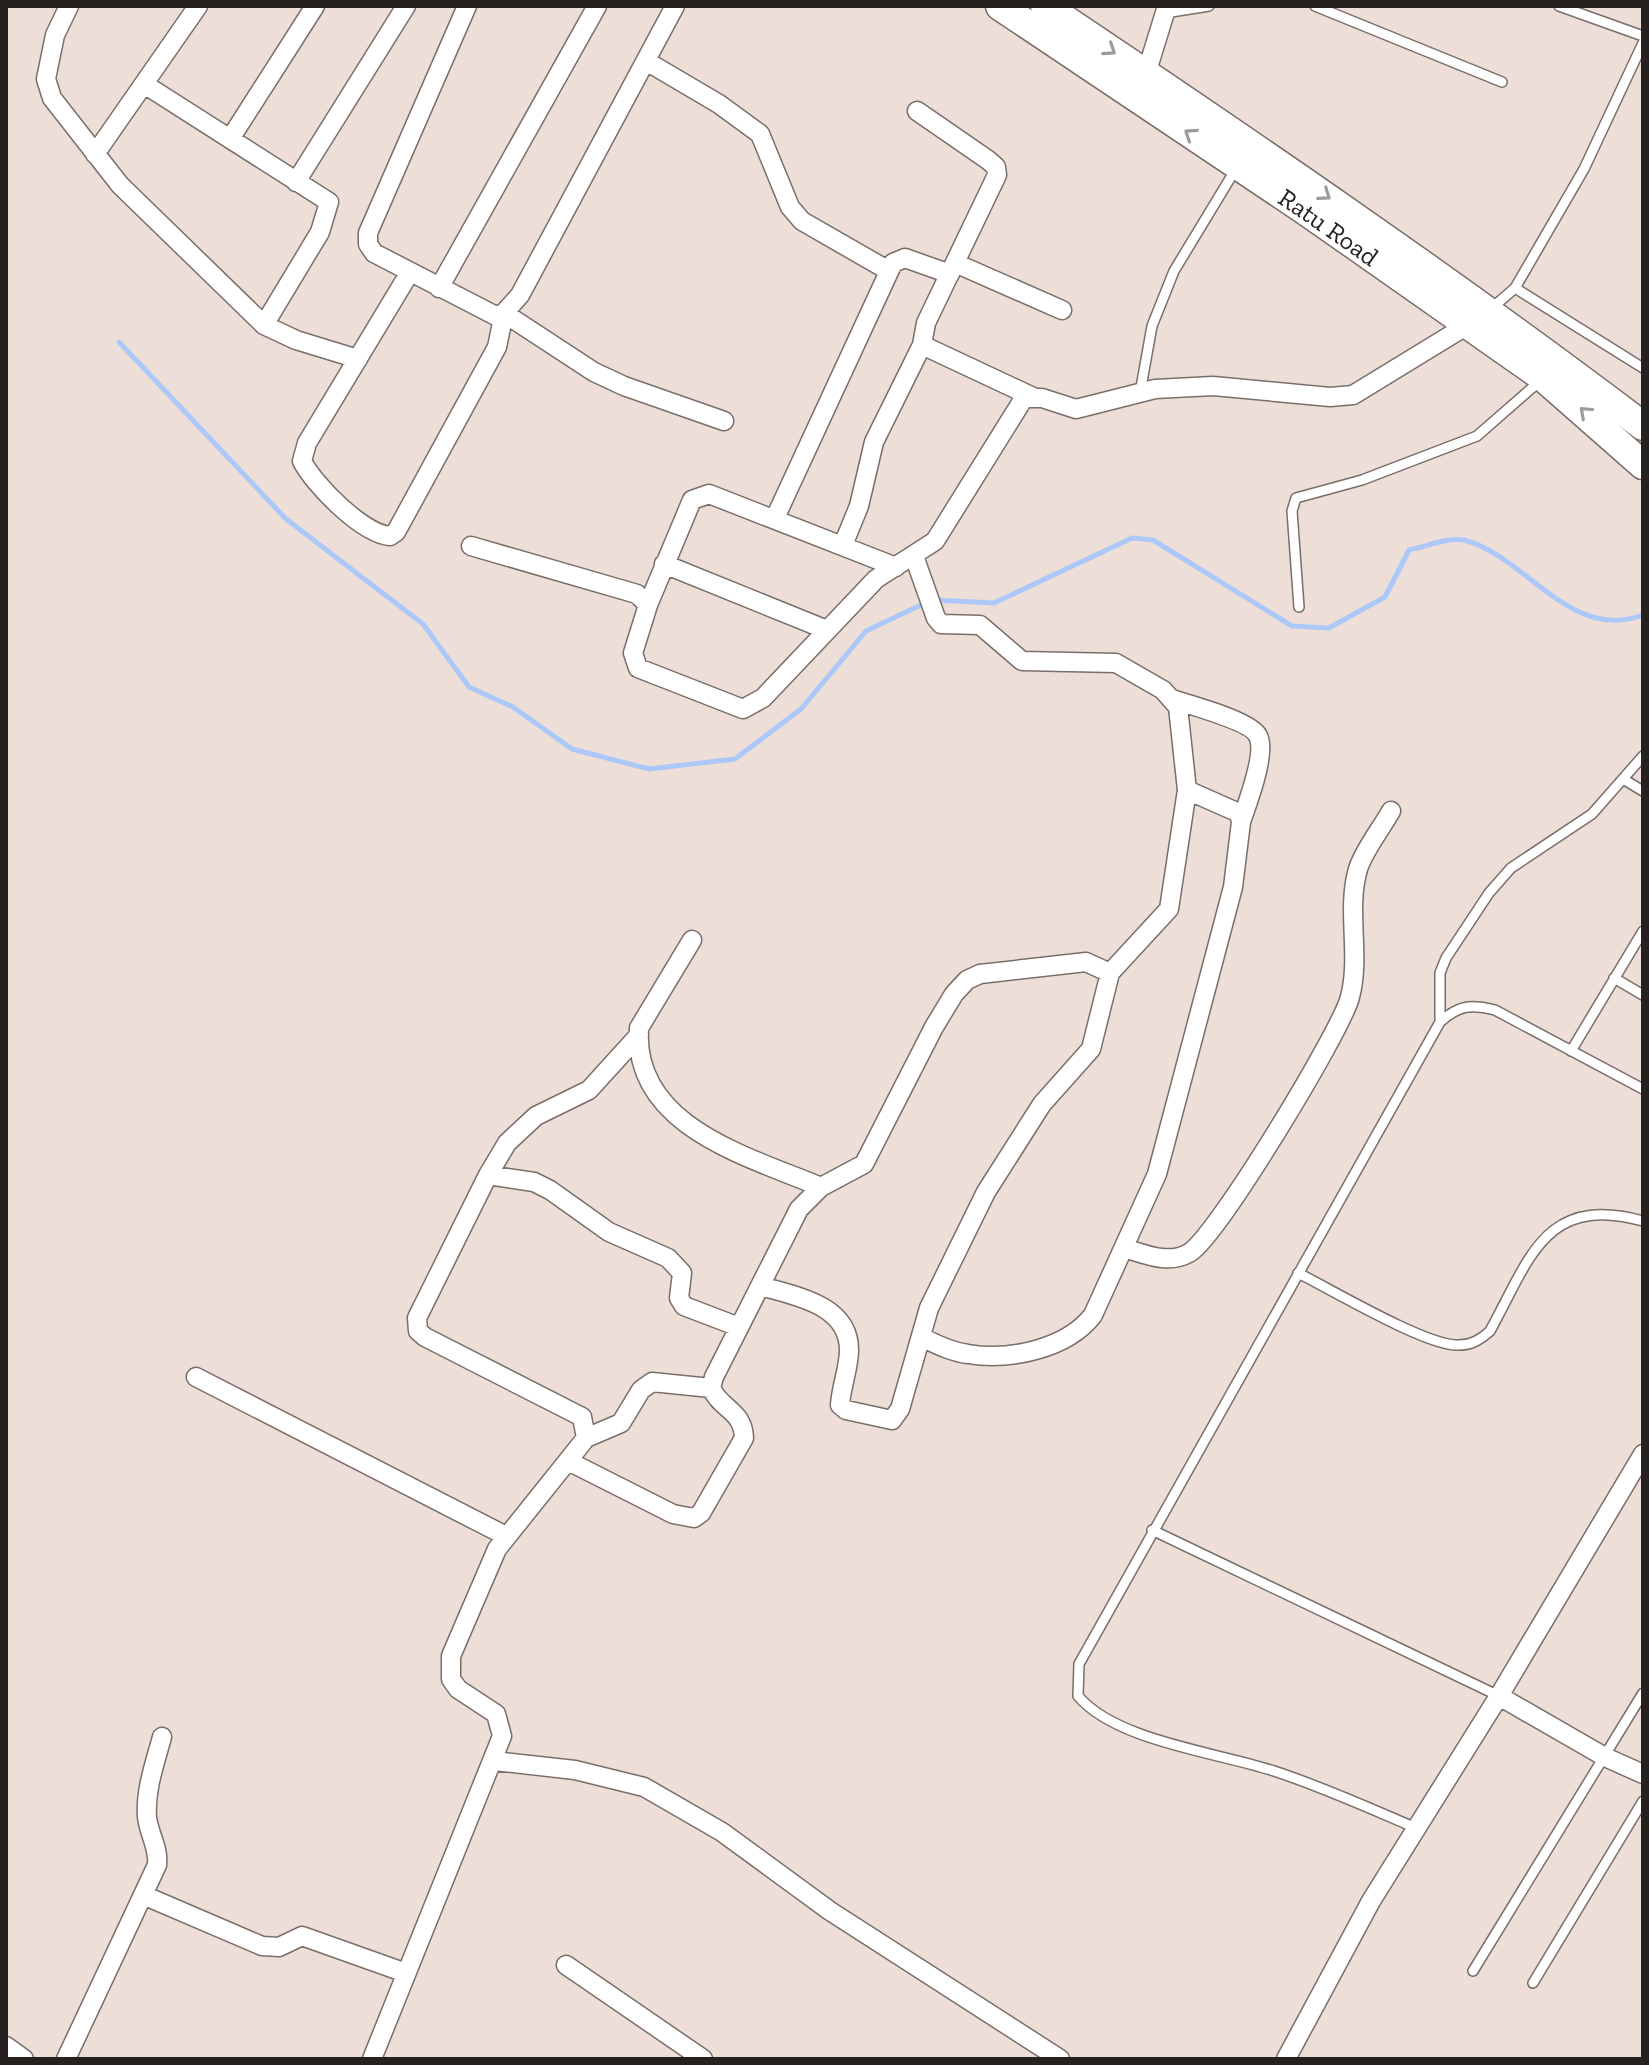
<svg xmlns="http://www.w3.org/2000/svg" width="1649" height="2065" viewBox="0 0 1649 2065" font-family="'Zilla Slab',serif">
<rect width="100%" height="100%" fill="#edded8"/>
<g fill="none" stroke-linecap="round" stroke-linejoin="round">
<path stroke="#acc8f8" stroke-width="5" d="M119,342l167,177 137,105 46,63 44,20 59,42 77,20 86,-10 66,-50 65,-78 59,-28
M934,600l60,3 138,-65 21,2 139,86 37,2 56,-31 24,-47c15,-3 40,-13 55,-10 64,17 105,102 179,75"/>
<g stroke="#7a6e68" stroke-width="12">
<path id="lane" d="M1315,6l187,76
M1559,6l84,30
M1165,13l44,-7
M1515,288l128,80
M1492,308l23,-20 69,-119 59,-126
M1140,393l12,-67 22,-55 63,-104
M1299,607l-7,-96 4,-13 66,-18 115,-44 64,-56
M1623,779l20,12
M1614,978l29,17
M1440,1022v-49l6,-15 43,-65 22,-25 81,-54 51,-58
M1571,1051l72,-120
M1298,1273c34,17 125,71 158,72 14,1 24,-5 34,-14 40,-72 54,-137 153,-110
M1152,1530l347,166
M1416,1828c-47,-20 -93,-41 -142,-57 -58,-19 -158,-30 -196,-75l1,-32 361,-642c19,-17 31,-18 55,-12l148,79
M1473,1971l170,-278
M1533,1983l110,-182"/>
</g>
<g stroke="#7a6e68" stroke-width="21">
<path id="street" d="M69,6l-14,29 -9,44 6,19 68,87 144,140 32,15 62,19
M467,6l-99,227v11l6,9 122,63 8,-3 16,-18 155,-289
M646,61l73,43 41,30 30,73 12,14 87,50
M1146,74l21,-68
M144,84l185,118 -9,30 -56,93
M917,111l71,49 8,7 1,8 -71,148 -4,22 111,52
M230,139l85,-133
M95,154l103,-148
M296,182l110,-176
M955,263l107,47
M410,272l-103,171 -5,18c12,24 61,73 88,75l6,-4 101,-185 7,-34 90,59 30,14 100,35
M439,288l158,-282
M775,518l118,-255 12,-5 45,16
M843,545l16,-39 15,-64 48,-97
M471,546l166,48 11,11 -15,48 5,15 105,41 20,-11 113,-119 59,-38 89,-143h18l34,11 79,-20 58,-3 117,11 23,-2 121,-74
M914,556l22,62 5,6 39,1 42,36 94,2 47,27 15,17 9,83 52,23 2,9 -8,65 -76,287 -64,141c-26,34 -84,46 -125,39 -17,-2 -32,-10 -47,-17
M664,564l163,66
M648,605l44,-105 17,-6 187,73
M1172,699c18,6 79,22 86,37 9,17 -11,68 -17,86
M692,940l-53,88c-7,99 111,129 182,159
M488,1175l46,7 16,8 59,42 59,26 14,15 -3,25 5,8 55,21
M1124,1248c21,6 44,17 65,5 27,-15 153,-223 161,-256 11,-42 -4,-87 8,-128 6,-19 23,-40 33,-58
M761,1286c33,10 88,18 88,64 0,18 -8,37 -9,55l6,5 46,10 8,-11 29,-101 57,-116 56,-88 49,-55 19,-76 59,-64 18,-119
M196,1377l310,159
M586,1438l35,-15 20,-33 11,-8 59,6
M570,1462l103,52 21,4 7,-5 43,-75c-1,-28 -23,-28 -33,-50l3,-11 85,-168 22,-22 43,-23 70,-137 20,-33 13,-14 13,-6 106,-12 24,11
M1499,1696l106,61 38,17
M494,1761l81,9 69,17 78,45 108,79 230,148
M143,1895l119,51 17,1 23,-11 104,37
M566,1965l137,94
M6,2046l18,13
M66,2059l91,-194c2,-18 -8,-30 -10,-48 -2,-27 8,-54 15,-80
M372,2059l130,-323 -6,-22 -38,-25 -7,-10v-23l46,-107 89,-111 -4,-21 -157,-80 -7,-6 -1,-13 71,-143 19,-32 29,-27 53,-26 50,-55
M1286,2059l85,-158 128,-205 144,-242"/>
</g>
<g stroke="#7a6e68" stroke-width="31">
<g id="primary">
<path id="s1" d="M1000,6l306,205 238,167 99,87"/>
<path d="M1045,6c203,136 404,273 598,420"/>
</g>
</g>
<use href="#lane" stroke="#fff" stroke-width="9"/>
<use href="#street" stroke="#fff" stroke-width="18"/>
<use href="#primary" stroke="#fff" stroke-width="28"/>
</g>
<defs><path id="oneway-chevron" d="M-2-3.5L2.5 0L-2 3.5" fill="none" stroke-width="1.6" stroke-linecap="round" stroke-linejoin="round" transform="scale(2)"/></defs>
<g stroke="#9d9b9a">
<use href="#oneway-chevron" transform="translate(1110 50) rotate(34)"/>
<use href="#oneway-chevron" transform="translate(1190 134) rotate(-146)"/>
<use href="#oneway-chevron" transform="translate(1325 195) rotate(35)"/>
<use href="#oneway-chevron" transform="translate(1585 412) rotate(-138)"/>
</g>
<g text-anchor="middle" stroke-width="7" stroke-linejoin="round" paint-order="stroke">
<g font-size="26" fill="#26211f" stroke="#faece5">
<text dy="9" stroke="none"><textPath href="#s1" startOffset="396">Ratu Road</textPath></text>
</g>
</g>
<rect width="1649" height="2065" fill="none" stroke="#26211f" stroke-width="16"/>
</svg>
